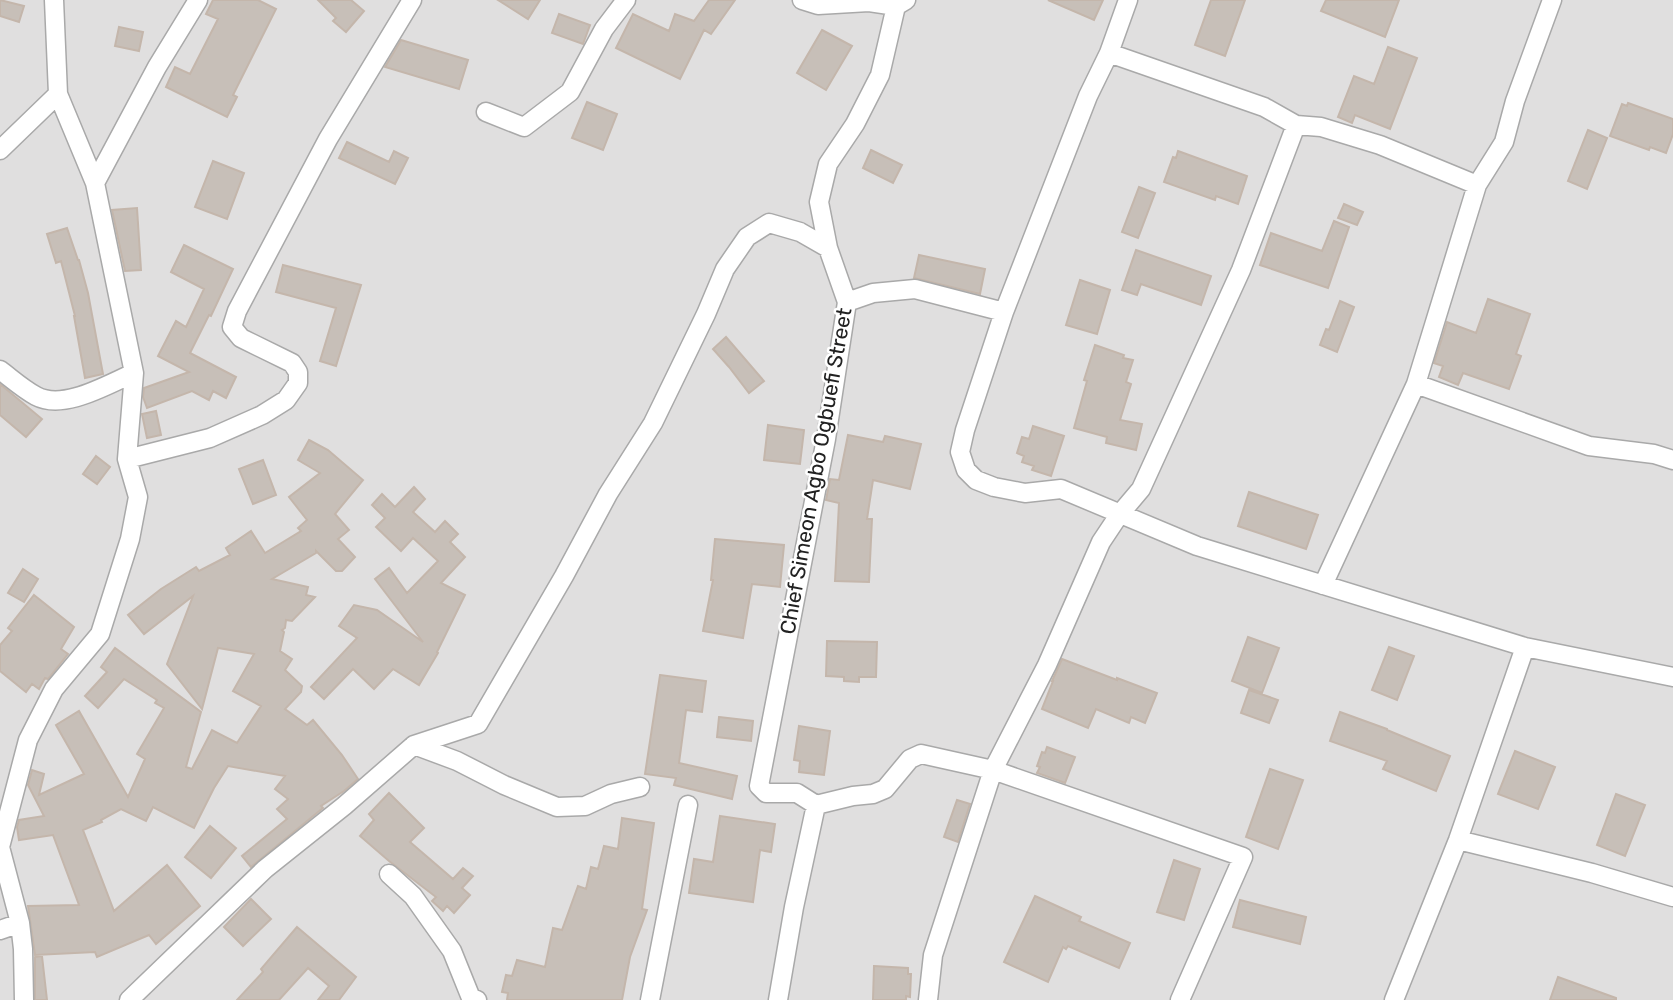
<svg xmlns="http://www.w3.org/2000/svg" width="1673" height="1000" viewBox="0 0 1673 1000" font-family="Rubik,sans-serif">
<rect width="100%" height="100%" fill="#f2efe9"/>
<path fill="#e0dfdf" d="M0,0h1673v1000h-1673z"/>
<path fill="#c7bfb8" stroke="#c4b6ab" stroke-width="2" d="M0,0l24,6 -5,16 -19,-6z
M213,0h45l18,9 -43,86 4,2 -10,20 -61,-30 9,-20 15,7 28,-55 -12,-5z
M318,0h33l13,11 -18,21 -13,-11 3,-3z
M498,0h42l-12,19z
M709,0h26l-24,34 -7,-4 -24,49 -64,-31 17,-34 36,17 6,-17 19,7z
M1048,0h55l-9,20z
M1211,0h34l-20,56 -30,-11z
M1326,0h73l-14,37 -64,-26z
M559,14l31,11 -7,19 -31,-11z
M119,27l24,5 -4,19 -24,-5z
M822,30l30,16 -26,44 -29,-17z
M401,40l67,20 -9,29 -74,-22z
M1388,47l29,11 -27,71 -35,-14 -3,8 -14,-6 16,-41 20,8z
M587,102l30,12 -14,36 -31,-12z
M1628,103l45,16v15l-7,19 -16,-6 -1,3 -39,-14 12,-32 5,2z
M1588,130l19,8 -20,51 -19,-8z
M347,142l42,20 5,-11 14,7 -13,26 -56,-26z
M871,150l31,15 -9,18 -30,-15z
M1178,151l69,25 -9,28 -22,-8 -1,4 -51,-18 9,-25 3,1z
M213,161l31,12 -17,46 -32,-12z
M1139,187l16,6 -17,45 -16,-6z
M1344,204l19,8 -6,13 -19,-7z
M137,208l4,62 -16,1 -13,-61z
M1334,221l15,6 -21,61 -68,-23 11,-32 51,18z
M67,228l11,32h1l9,33 15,81 -18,4 -11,-62h1l-14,-55 -5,2 -9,-29z
M184,245l49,24 -22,47 -2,-1 -19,38 46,24 -10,21 -13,-7 -4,9 -17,-9 -45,17 -4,-11 1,-9 45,-16 -31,-16 18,-35 10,6 18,-38 -33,-17z
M1136,250l75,26 -10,29 -60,-21 -4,11 -15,-5z
M919,255l66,14 -5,25 -66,-16z
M283,265l78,20 -25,81 -16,-5 16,-53 -60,-16z
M1080,280l30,10 -13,44 -31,-9z
M1488,299l42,15 -14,40 5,2 -12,33 -46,-16 -5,12 -19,-8 4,-11 -9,-3 13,-41 29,11z
M1340,301l14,6 -17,45 -17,-7 6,-16 3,1z
M726,337l38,44 -15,12 -20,-26 -16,-18z
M1095,345l29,10 -1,3 10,2 -7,22 5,2 -11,36 22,4 -6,26 -30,-7 1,-6 -33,-9 13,-47 -3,-1z
M0,384l42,35 -16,18 -26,-22z
M156,411l5,24 -14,3 -5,-24z
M768,425l36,5 -4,34 -36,-4z
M1033,426l31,10 -13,40 -19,-6 2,-4 -12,-4 2,-6 -7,-3 5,-16 7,2z
M848,435l35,7 2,-6 36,8 -11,45 -37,-9 -6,39h5l-3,63 -34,-1 4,-78 -13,-3 4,-21 9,1z
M309,440l19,10 35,30 -28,34 14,16 -11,9 17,18 -13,14h-6l-20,-20v2l-44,26 36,8 -2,8 9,2 -23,24 -6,-1 -1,8 -3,2 2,2 -4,19 12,8 -7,11 17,16 -1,6 -16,17 22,16 6,-5 29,35 16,24 -14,12 -23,15 2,2 -72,59 -9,-11 45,-37 -10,-10 11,-10 -13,-10 10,-13 -57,-10 -14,22 -20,40 -41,-21 -7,14 -25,-12 -20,11 1,2 -19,8 31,81 53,-46 33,41 -44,38 -7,-9 -52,22 -2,-5 -60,3 -7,-49 51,-1 -26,-70 -34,5 -2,-13 2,-7 25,-4 -16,-31 4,-15 12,4 -5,21 45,-21 -28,-49 23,-14 49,86 17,-38 -8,-5 27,-46 -9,-5 2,-3 -33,-21 -26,29 -13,-12 22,-24 -6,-5 14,-19 86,64 -15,55 6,2 20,-39 25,13 24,-37 -28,-15 21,-37 -36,-6 -16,61 -35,-45 26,-68 -49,38 -16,-19 33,-26 35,-22 3,4 31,-16 -4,-7 25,-17 14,22 36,-22 -3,-3 9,-8 -18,-23 31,-24 -22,-13z
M96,456l14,11 -13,17 -14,-10z
M263,460l13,35 -23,9 -14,-35z
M414,487l11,12 -12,13 22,20 10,-11 13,13 -8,8 15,15 -24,26 24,12 -28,57 1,1 -19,32 -26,-16 -19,20 -21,-20 -29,30 -13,-12 46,-49 -18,-12 15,-21 23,5 46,32 -48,-63 14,-11 18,25 31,-32 -25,-23 -12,13 -25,-24 9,-9 -13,-13 10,-11 13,13z
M1249,492l69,23 -12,34 -68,-23z
M715,539l69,6 -4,42 -28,-3 -9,54 -40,-7 10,-51h-2z
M23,569l15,10 -14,23 -16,-9z
M34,595l40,32 -13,22 7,5 -20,25 -3,-1 -6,11 -7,-5 -6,8 -26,-21v-26l12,-14 -4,-3z
M1248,637l31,11 -17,45 -30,-12z
M827,641l50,1 -1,35h-17v5l-15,-1v-4l-18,-1z
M1389,647l25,9 -17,44 -25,-10z
M1062,659l55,21v-2l40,15 -12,30 -14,-6 -2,6 -33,-14 -8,19 -46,-19 11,-28h-1z
M660,675l46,6 -4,31 -16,-2 -7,53 58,13 -5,23 -58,-14 2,-7 -31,-4z
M1249,690l29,10 -9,23 -28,-10z
M1340,712l47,17v1l63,26 -14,35 -53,-22 4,-8 -57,-20z
M719,717l34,4 -2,20 -34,-4z
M799,726l31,5 -6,44 -25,-3 1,-11 -6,-1z
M1047,747l28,10 -10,26 -28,-10 3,-6 -3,-1 5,-14 3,1z
M1515,751l40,16 -17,42 -40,-15z
M1270,769l33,11 -25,69 -32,-12z
M389,793l35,35 -14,14 43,37 10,-11 10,8 -11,12 8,7 -16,18 -7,-7 -4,5 -11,-10 4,-4 -47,-36 -29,-25 14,-16 -5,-6z
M1616,794l29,11 -20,51 -28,-11z
M957,800l13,4 -12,38 -14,-5z
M720,816l55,8 -4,28 -11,-2 -7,52 -64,-9 5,-34 19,3z
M622,818l32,5 -12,86 5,1 -17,47 -8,43h-115l1,-7 -6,-1 4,-17 6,1 5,-16 28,7 8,-39 9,2 16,-44 8,3 5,-22 7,2 6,-23 14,3z
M210,826l26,22 -25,30 -26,-21z
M1174,860l26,9 -16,51 -27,-8z
M1035,896l46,21 -2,4 51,22 -11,25 -51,-22 -2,3 -3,-2 -15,35 -44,-20z
M251,899l20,20 -28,27 -19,-19z
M1240,900l66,17 -6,27 -67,-17z
M297,927l59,50 -17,23h-21l11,-14 -21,-18 -29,32h-42l26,-28 -2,-3z
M42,956l5,44h-12v-43z
M874,966l34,2v6h3l-1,23 -4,-1v4h-33z
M1558,977l58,21v2h-66z"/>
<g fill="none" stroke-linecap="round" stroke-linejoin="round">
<g stroke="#a9a9a9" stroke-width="21">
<path id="minor" d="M802,0l16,5 51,-3 27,4 10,-6
M896,6l-16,69 -25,49 -27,40 -9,38 9,46 19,54 -21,137 -67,347 7,7h31l19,12 37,-9 20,-2 12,-5 25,-30 11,-5 72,16 250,87 -63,143
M1109,53l19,-53
M486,112l38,15 46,-35 34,-63 22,-29
M0,150l58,-56
M95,183l62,-116 41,-67
M1477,185l-97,-40 -59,-18 -25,-2 -32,-18 -155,-54 -21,43 -84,216 -39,118 -5,22 6,18 10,10 18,7 31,6 36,-4 136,57 328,101 148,30
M847,302l26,-9 42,-4 89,23
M0,370c12,9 23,19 36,26 28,15 72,-12 98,-23
M1416,384l173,62 65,8 19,6
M127,459l83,-21 52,-23 24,-15 12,-17v-11l-6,-9 -51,-25 -9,-11 5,-16 91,-172 84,-139
M1323,585l93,-201 61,-199 27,-43 11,-41 37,-101
M414,745l43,16 47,24 53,22 28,-1 26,-12 29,-7
M1458,840l134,33 81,24
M0,847l28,-107 26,-51 46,-55 30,-95 8,-42 -11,-38 7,-86 -39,-190 -37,-89 -4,-94
M0,847l20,76 3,26 1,51
M389,874l24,22 39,55 19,47 6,2
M0,930l20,-7
M129,1000l136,-131 79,-63 70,-61 64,-21 86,-148 44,-82 45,-71 53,-109 19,-45 22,-32 22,-14 31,9 28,16
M650,1000l38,-195
M778,1000l16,-93 22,-102
M928,1000l5,-45 60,-185 54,-105 54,-123 18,-27 22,-26 100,-219 55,-145
M1394,1000l64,-160 67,-193"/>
</g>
<use href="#minor" stroke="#fff" stroke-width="18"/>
</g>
<g text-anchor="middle" stroke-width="5" stroke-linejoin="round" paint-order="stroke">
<g font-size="21" fill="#222" stroke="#fff">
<text transform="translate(816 471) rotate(-80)" y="7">Chief Simeon Agbo Ogbuefi Street</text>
</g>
</g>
</svg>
